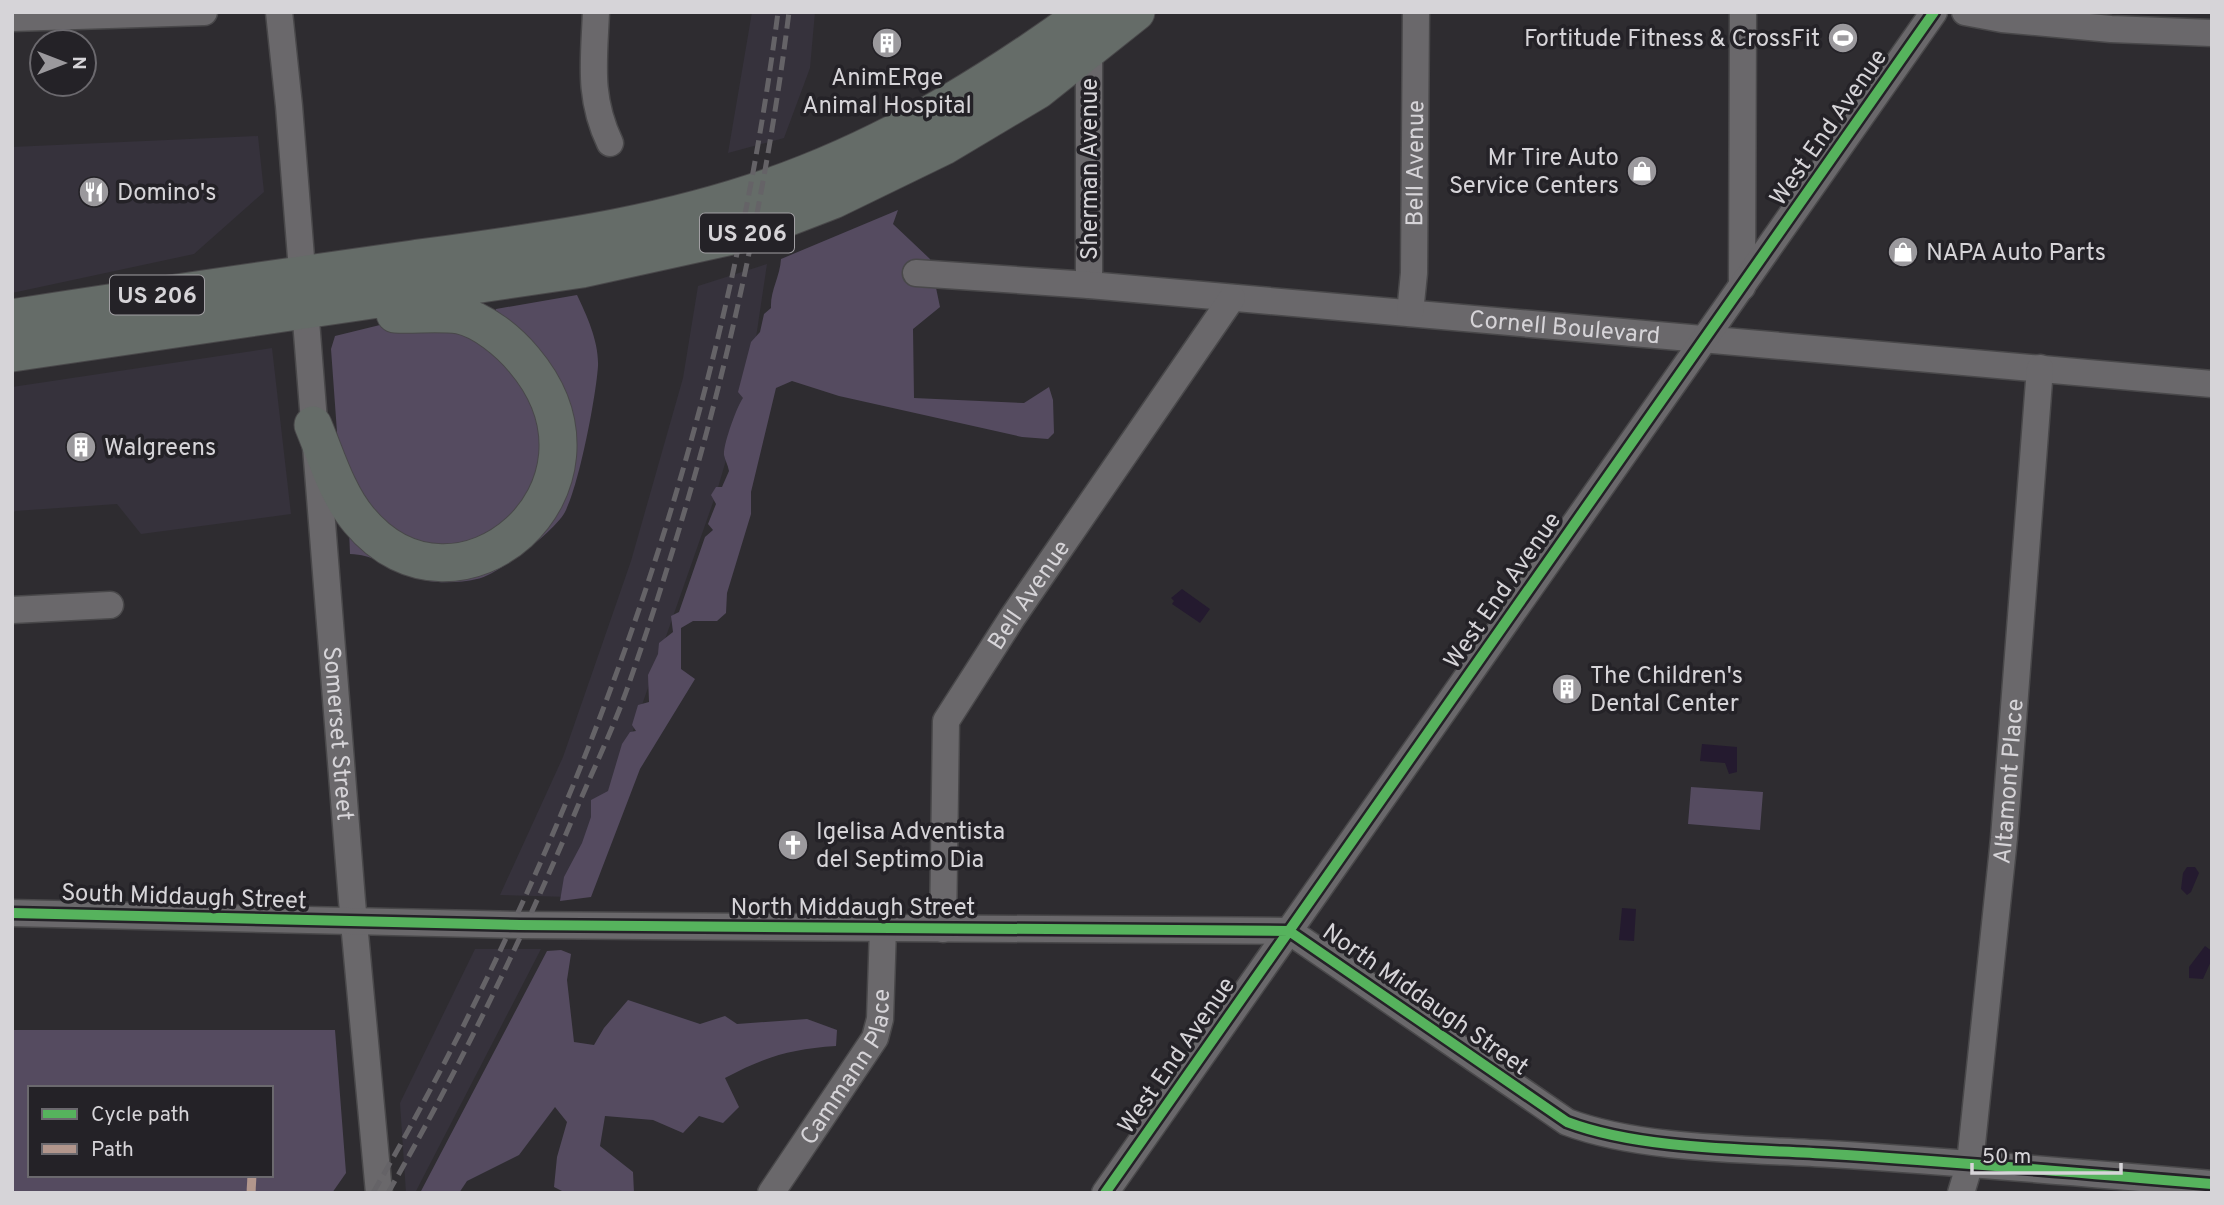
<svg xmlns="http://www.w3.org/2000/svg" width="2224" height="1205" viewBox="0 0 2224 1205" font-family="Overpass,sans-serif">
<rect width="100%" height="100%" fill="#2e2c30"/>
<path fill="#36323c" d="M752,12h63l-5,56 -26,70 -56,15z
M258,136l6,56 -70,62 -182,39v-146z
M767,264l-17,114 -33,113 -95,271 -53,135 -69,-2 63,-138 68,-196 52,-183 15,-92z
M272,348l19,166 -150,20 -24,-30 -102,7 -3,3v-127z
M475,949h66l-126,244h-9l-6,-90z"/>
<path fill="#554b60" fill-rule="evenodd" d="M898,210l-5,14 37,35 10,48 -27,22 1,69 110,5 25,-16 4,13 1,33 -6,6 -26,-2 -183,-41 -47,-15 -16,7 -25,104v22l-24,79 -1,20 -9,8h-24l-12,7v41l14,10 -55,90 -49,128 -31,4 4,-24 18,-34 9,-26v-17l17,-9 14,-47 8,-12 6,-1 -4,-6 6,-20 11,-3 -1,-27 10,-21 1,-11 14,-11 -2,-16 8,-4 26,-75 8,-7 -5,-6 8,-20 -5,-9 5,-8h6l7,-16c-1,-6 -4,-11 -5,-16 -1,-10 13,-49 19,-57l-5,-6 13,-50 9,-10 4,-18 7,-6c-1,-17 9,-31 10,-49z
M577,295c10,21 22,47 21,71 -2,31 -19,120 -33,146 -10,19 -66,62 -88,67 -26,6 -55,4 -79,-7 -20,-9 -24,-17 -48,-18l-1,-25 102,43 113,-89 -71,-165 3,-9z
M384,324l88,7 59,62 13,69 -30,63 -72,27 -74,-32 -30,-74 -7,-97 4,-13z
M1691,787l72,5 -3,38 -72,-6z
M561,950l10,4 -4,26 7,62 20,3 10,-17 24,-28 72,24 25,-8 12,8 70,-5 30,11 -1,16c-46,3 -71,11 -111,32l14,29 -16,16 -24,-7 -16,17 -30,-13 -48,-4 -5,30 33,26 1,21h-68l-12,-6 3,-30 10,-35 -12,-15 -36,48 -52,26 -8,12h-39l127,-242z
M12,1030h323l11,143 -14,20h-320zM30,1088h241v87h-241z"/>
<path fill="#241a2f" d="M1182,589l28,20 -10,14 -28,-19 2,-3 -3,-3z
M1702,744l35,3v25l-8,2 -4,-11 -25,-2z
M2187,867h8l4,6 -8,19 -4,3 -6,-6 2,-16z
M1622,908l14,1 -2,32 -15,-1z
M2205,946l7,5v8l-9,20 -14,-1v-11z"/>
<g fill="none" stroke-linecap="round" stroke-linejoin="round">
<g stroke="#49484a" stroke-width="29">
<g id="minor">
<path id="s1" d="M279,12l10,94 63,795 27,292"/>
<path d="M596,12c-2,49 -8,85 14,131"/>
<path d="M1965,12l37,7 109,10 101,4"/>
<path d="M12,18l192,-6"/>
<path d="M1089,52v233"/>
<path id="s2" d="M916,273l173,12 1123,99"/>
<path d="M1742,287l1,-275"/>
<path id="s3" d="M1410,313l4,-40 2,-261"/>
<path d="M12,610l98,-5"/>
<path d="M12,913l508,12 769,6 278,191c74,28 183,27 263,32 127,8 255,19 382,30"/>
<path id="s4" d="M943,929l3,-208 66,-103 220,-320"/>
<path id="s5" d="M771,1193l104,-155 5,-19 3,-91"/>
<path d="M1105,1193l829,-1181"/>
<path id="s6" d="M1961,1193l9,-30 34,-325 36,-470"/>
</g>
</g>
<g stroke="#49484a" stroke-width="39">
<path id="highway" d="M12,318c133,-21 267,-40 401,-59 134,-18 267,-35 394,-86 101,-40 192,-97 280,-161
M12,353l570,-84 168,-37 83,-32 111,-54 94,-56 98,-78
M313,425c13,31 24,69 46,95 98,118 273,-32 165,-160 -15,-18 -41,-40 -65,-45 -20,-3 -43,0 -64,-1"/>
</g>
<use href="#minor" stroke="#6a686b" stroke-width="26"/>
<use href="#highway" stroke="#656c68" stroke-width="37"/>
<path stroke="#656367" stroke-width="5" stroke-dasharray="14 7" stroke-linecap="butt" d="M373,1193c211,-366 351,-761 405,-1181
M388,1193c71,-124 134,-253 189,-385 16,-38 35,-77 49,-116 78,-221 134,-447 163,-680"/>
<path stroke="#b2968c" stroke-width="9" stroke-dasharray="18 9" stroke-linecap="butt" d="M251,1193l1,-18"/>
<g stroke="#242227" stroke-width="15">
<path id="cycleway" d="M12,913l508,12 769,6 278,191c74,28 183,27 263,32 127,8 255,19 382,30
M1105,1193l829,-1181"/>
</g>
<use href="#cycleway" stroke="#56b35d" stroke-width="10"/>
</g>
<defs>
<g id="stadium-disc" transform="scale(1.575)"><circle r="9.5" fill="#9b999d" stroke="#242227"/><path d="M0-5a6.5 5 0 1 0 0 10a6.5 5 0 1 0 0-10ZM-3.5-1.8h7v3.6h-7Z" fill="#fff"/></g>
<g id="building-disc" transform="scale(1.575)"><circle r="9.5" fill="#9b999d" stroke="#242227"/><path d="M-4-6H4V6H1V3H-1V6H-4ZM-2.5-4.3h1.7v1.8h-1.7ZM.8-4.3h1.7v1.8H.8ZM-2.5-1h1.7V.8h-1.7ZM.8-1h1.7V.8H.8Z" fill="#fff"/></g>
<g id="shop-disc" transform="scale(1.575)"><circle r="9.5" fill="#9b999d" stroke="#242227"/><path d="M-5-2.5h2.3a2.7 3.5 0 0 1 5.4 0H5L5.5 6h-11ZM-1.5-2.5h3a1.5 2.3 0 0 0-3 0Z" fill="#fff"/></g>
<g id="restaurant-disc" transform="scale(1.575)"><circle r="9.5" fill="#9b999d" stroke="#242227"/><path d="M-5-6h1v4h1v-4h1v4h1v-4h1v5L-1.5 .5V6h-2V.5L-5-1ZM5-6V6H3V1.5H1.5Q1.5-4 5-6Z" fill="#fff"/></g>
<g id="church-disc" transform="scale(1.575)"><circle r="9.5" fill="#9b999d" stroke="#242227"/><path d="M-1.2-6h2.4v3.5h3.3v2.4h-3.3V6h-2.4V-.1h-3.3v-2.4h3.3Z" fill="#fff"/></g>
</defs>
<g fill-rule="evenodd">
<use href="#stadium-disc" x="1843" y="38"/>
<use href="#building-disc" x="887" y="43"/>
<use href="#shop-disc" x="1642" y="171"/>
<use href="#restaurant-disc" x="94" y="192"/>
<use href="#shop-disc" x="1903" y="252"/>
<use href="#building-disc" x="81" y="447"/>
<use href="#building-disc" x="1567" y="689"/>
<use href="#church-disc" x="793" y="845"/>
</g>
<g text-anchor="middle" stroke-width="7" stroke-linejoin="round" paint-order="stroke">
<g fill="#242227" stroke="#a19fa3" stroke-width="2">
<rect x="700" y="213.5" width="94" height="39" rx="5"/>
<rect x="110" y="275.5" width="94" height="39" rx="5"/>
</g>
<g font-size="23" font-weight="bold" fill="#d6d4d8">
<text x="747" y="241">US 206</text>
<text x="157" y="303">US 206</text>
</g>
<g font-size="24" fill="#d6d4d8" stroke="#242227" text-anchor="start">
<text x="1820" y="46" text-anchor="end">Fortitude Fitness &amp; CrossFit</text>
<text x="887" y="85" text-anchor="middle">AnimERge<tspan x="887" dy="28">Animal Hospital</tspan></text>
<text x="1619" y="165" text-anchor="end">Mr Tire Auto<tspan x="1619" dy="28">Service Centers</tspan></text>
<text x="117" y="200">Domino's</text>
<text x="1926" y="260">NAPA Auto Parts</text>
<text x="104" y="455">Walgreens</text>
<text x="1590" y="683">The Children's<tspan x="1590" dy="28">Dental Center</tspan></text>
<text x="816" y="839">Igelisa Adventista<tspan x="816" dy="28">del Septimo Dia</tspan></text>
</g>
<g font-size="24" fill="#d6d4d8" stroke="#242227">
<text transform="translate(1828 127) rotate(-55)" y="8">West End Avenue</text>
<text dy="8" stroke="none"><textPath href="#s3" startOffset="150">Bell Avenue</textPath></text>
<text transform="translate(1089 169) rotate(-90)" y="8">Sherman Avenue</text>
<text dy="8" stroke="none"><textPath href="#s2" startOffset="651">Cornell Boulevard</textPath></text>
<text transform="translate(1502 590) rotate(-55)" y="8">West End Avenue</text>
<text dy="8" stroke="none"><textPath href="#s4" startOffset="359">Bell Avenue</textPath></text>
<text dy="8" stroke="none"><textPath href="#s1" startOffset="724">Somerset Street</textPath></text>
<text dy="8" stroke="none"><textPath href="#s6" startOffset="415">Altamont Place</textPath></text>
<text transform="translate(184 896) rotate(2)" y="8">South Middaugh Street</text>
<text x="853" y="915">North Middaugh Street</text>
<text transform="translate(1426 999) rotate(35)" y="8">North Middaugh Street</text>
<text transform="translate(1176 1055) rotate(-55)" y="8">West End Avenue</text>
<text dy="8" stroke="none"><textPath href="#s5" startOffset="149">Cammann Place</textPath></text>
</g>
</g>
<rect width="2224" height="1205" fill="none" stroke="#d6d4d8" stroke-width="28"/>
<rect x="28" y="1086" width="245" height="91" fill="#242227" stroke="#6b696e" stroke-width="2"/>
<rect x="42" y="1109" width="35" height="10" fill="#56b35d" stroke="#6b696e" stroke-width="2"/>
<text x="91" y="1121" font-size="21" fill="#d6d4d8">Cycle path</text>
<rect x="42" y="1144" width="35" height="10" fill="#b2968c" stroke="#6b696e" stroke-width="2"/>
<text x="91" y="1156" font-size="21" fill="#d6d4d8">Path</text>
<g transform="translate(63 63) rotate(90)"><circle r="33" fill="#242227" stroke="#6b696e" stroke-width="2"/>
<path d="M0-5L12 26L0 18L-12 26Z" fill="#9b999d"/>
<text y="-10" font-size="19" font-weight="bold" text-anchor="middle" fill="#d6d4d8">N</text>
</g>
<path d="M1972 1163v10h149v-10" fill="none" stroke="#d6d4d8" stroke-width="3.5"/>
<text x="1982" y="1163" font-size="21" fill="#d6d4d8" stroke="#242227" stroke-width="5" paint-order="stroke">50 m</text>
</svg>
